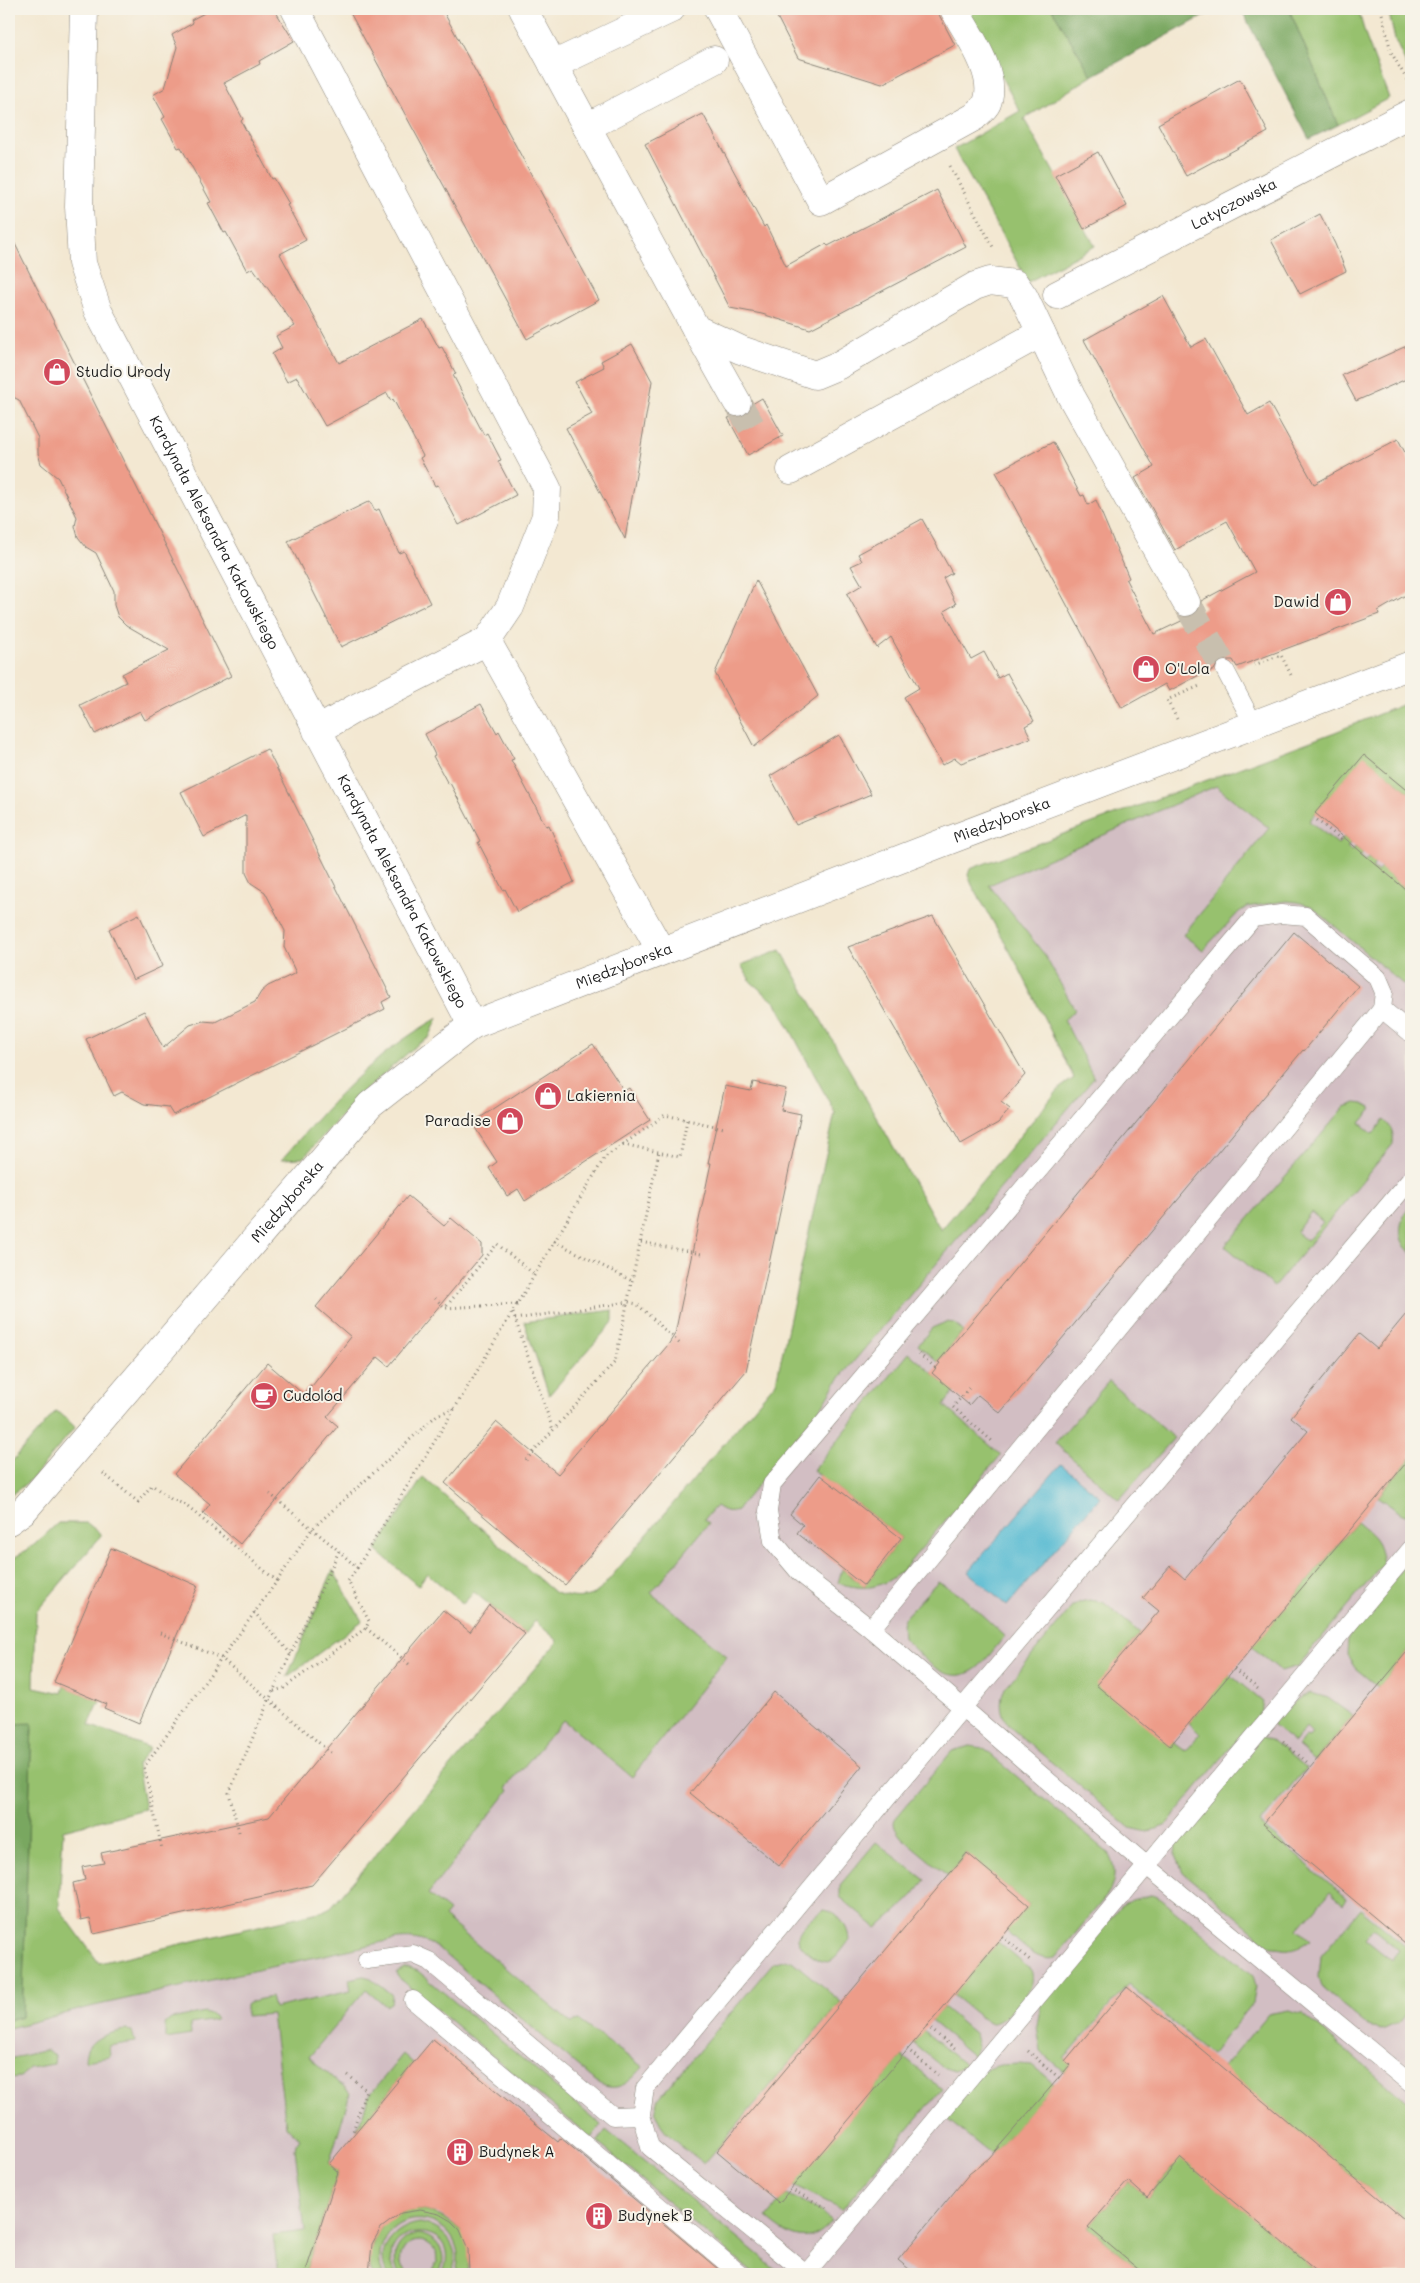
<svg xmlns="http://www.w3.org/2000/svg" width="1420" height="2283" font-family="Mali,sans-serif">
<rect width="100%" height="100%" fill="#f7f3e8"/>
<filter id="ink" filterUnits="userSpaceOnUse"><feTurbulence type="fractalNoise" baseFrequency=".02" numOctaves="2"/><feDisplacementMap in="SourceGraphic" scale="10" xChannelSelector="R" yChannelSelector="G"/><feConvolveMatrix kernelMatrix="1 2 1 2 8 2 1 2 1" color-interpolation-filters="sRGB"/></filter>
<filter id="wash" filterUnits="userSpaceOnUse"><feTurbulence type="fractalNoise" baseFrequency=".0096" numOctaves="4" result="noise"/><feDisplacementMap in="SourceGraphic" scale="20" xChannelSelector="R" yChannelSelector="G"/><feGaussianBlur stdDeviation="1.12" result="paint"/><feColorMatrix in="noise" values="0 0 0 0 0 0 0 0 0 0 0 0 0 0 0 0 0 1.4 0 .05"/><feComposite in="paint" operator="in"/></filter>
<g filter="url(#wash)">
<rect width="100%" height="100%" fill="#f3e8d2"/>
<path fill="#d2bec3" d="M1411 701V2274H9V2020L363 1940 438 1832 1060 1088 1074 1078 1017 964 972 885 968 875 970 869 1335 732Z"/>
<g fill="#97c16e" stroke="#5a6e45" fill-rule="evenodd">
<path d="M964 9H1052L1092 76 1024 119 1095 246 1028 282 954 149 1020 111Z"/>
<path d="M1289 9H1358L1366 37 1389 98 1338 125Z"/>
<path d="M1388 9H1411V75L1395 40Z"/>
<path d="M1411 701V794L1364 756 1309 821 1338 844 1344 837 1350 843 1347 847 1352 851 1355 847 1363 853 1360 857 1365 861 1368 858 1375 863 1372 868 1377 872 1381 868 1411 894V991L1311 906 1297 902 1286 901 1247 907 1239 912 1203 950 1183 935 1269 828 1216 786 989 885 1044 954 1075 1010 1064 1020 1094 1078 838 1380 823 1405 737 1510C727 1513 724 1511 716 1506L704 1519 709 1523 651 1593 727 1656 632 1777 563 1720 506 1788 509 1790 428 1894 449 1911 444 1917 571 2023 579 2021 643 2067C630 2082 618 2094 598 2083L438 1948C412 1933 397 1939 370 1945L94 2006 9 2028V2020L22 2017 32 1724H9V1561L34 1545 58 1523H87L102 1535 36 1612 34 1687 62 1693 64 1686 100 1701 89 1725 150 1748 137 1765 145 1809 63 1830 59 1908 99 1963 323 1911 331 1907 558 1641 535 1621 525 1634 474 1592 463 1604 427 1573 418 1586 376 1550 423 1477 555 1593C572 1598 585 1601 600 1590L776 1382 835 1113 776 1003 751 982 741 965 781 950 941 1230 1060 1088 1074 1078 1017 964 972 885 968 875 970 869 1335 732Z"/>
<path d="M438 1018 429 1038 417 1045 361 1094 303 1158 282 1159C332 1102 371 1055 438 1018Z"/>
<path d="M1356 1103 1363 1104 1372 1109 1360 1123 1373 1134 1384 1120C1392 1127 1394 1134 1393 1144L1274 1287 1225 1246 1345 1107ZM1311 1212 1323 1222 1307 1241 1296 1232Z"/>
<path d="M1411 1205V1253C1395 1239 1399 1220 1411 1205Z"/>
<path d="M613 1310V1322L549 1395 524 1322Z"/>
<path d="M946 1322 954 1323 963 1331 938 1362 918 1345 932 1328Z"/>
<path d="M909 1353 944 1383 962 1382 944 1405 1001 1455 903 1570C880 1589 866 1591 838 1583L842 1569 864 1586 901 1538 813 1470Z"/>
<path d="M1109 1381 1174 1438 1119 1500 1055 1443Z"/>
<path d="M55 1412 60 1413 75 1427 34 1477 9 1497V1465Z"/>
<path d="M1411 1457V1514H1402L1378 1497Z"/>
<path d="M1357 1522C1375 1537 1380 1540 1383 1564L1298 1666 1281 1671 1252 1647Z"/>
<path d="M1411 1557V1647L1378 1687 1355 1668 1347 1656 1348 1638Z"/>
<path d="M333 1570 362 1621 287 1677Z"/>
<path d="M938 1581 959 1594 1005 1636C996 1646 987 1660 977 1668 946 1690 924 1657 903 1638L902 1625 904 1618Z"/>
<path d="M1089 1600 1103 1602 1140 1633 1097 1685 1185 1751 1200 1734 1189 1723 1229 1674 1263 1702 1261 1711 1166 1825 1148 1832 1130 1828 1012 1729C1001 1717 998 1703 1005 1688L1072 1607 1080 1602Z"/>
<path d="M1311 1693 1328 1698 1353 1716 1315 1761 1298 1746 1306 1736 1309 1737 1312 1733 1306 1727 1294 1743 1272 1725C1284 1711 1293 1699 1311 1693Z"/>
<path d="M1262 1737 1271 1739 1306 1768 1259 1824 1347 1898 1343 1903 1330 1892 1298 1929 1310 1940C1295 1951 1282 1953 1266 1942L1183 1872 1175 1853 1178 1837Z"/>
<path d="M970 1746 983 1748 1108 1853C1116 1868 1116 1878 1109 1893L1055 1958C1036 1963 1020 1942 1006 1931L1029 1905 966 1853 948 1876 901 1837C897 1831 892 1826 895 1819L952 1751Z"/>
<path d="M876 1842 925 1880 907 1902 877 1928 840 1897V1885Z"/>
<path d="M1152 1895 1161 1899 1253 1975 1256 1986 1253 2003 1211 2055 1128 1984 1064 2059 1070 2065 1064 2072 1041 2052 1037 2026 1041 2002 1120 1907 1132 1900Z"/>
<path d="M1360 1909 1411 1951V2007L1398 2023 1382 2030 1369 2027 1323 1989 1319 1977 1321 1956ZM1373 1929 1399 1950 1391 1960 1365 1939Z"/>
<path d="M824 1910C838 1912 849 1927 849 1941 844 1947 837 1958 831 1961 821 1966 799 1948 798 1938 797 1929 816 1914 824 1910Z"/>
<path d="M998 1942 1031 1970C1033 1975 1033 1980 1031 1986 1027 1997 1004 2023 992 2023L980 2017 953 1995Z"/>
<path d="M783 1960 792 1961 841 2002 704 2164C688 2151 665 2137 657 2117 654 2111 657 2104 659 2098L773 1963Z"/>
<path d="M404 1968H410L418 1971 601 2125 591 2138 398 1977 396 1973Z"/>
<path d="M364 1976 371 1978 392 1995 391 2003 386 2006 366 1989 309 2057 350 2093 329 2164 338 2172 305 2274H278L273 2235 305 2231 295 2149 296 2144 300 2138 286 2127 272 2014 246 2016V2005L251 2001 271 1997 274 2008 351 1991 349 1979Z"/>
<path d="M943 2007 975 2034 978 2047 973 2056 931 2021Z"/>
<path d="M1288 2010 1303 2014 1411 2105V2225L1223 2068 1268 2014Z"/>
<path d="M205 2012 213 2015 216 2020 190 2024 191 2035 165 2039V2024L171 2019Z"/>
<path d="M125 2030 132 2031 135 2042 109 2046 110 2057 85 2061C85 2038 107 2034 125 2030Z"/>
<path d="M923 2030 966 2066 954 2071 942 2067 913 2043Z"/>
<path d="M47 2050 55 2056 54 2064 29 2068 21 2077 9 2078V2059Z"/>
<path d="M403 2054 413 2063 357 2130 369 2096Z"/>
<path d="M902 2056 942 2089 842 2209 793 2185Z"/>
<path d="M1018 2064 1032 2065 1054 2084 992 2155 944 2117 984 2070 1000 2065Z"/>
<path d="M606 2130 772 2266 781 2274H754L597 2142Z"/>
<path d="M1177 2154 1320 2274H1144L1088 2227 1128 2181 1147 2198 1173 2168Z"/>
<path d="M786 2194 822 2212 832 2221C810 2248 790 2238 767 2218Z"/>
<path d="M420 2210C453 2217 479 2237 466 2274H455C473 2227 408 2197 384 2241 379 2251 378 2263 383 2274H372C364 2251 378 2222 401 2213 407 2211 414 2211 420 2210Z"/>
<path d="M420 2223C444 2227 464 2249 451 2274H442C468 2217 369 2221 396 2274H387C374 2249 395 2226 420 2223Z"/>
<path d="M418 2234C439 2237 450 2256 438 2274H429L437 2263 436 2251C418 2225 385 2256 409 2274H399C390 2255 397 2238 418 2234Z"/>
</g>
<g fill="#79a761" stroke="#4a623e">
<path d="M1052 9H1217L1092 76Z"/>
<path d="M1241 9H1289L1338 125 1309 139Z"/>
<path d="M32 1723 22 2017 9 2020V1724Z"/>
</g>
<path fill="#54bad2" stroke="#386b77" d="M1061 1464 1100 1497 1007 1606 968 1572Z"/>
<g id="blocks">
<g fill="#ed9c89">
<path d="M212 9H274L294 41 259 61 260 64 224 83 243 119 241 121 272 179 274 178 289 204 287 205 306 240 280 254 339 363 423 319 439 348 442 347 456 374 453 375 484 435 487 433 501 460 498 461 516 495 459 525 438 485 435 486 420 458 423 456 393 399 391 401 387 393 325 426 297 377 287 382 272 354 282 348 276 336 295 326 253 268 247 271 226 232 224 233 208 203 211 202 181 147 178 148 162 119 165 117 153 95 165 88 177 47 172 35 193 23 191 20Z"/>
<path d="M348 9H442L599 300 527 339Z"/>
<path d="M773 9H936L955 45 882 84 798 58Z"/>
<path d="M1240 79 1268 132 1186 176 1158 124Z"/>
<path d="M703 114 764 227 766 225 786 266 826 244 828 246 937 190 966 247 810 329 762 314 730 308 645 144Z"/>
<path d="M1098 152 1127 206 1084 229 1055 175Z"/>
<path d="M1320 214 1335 244 1346 271 1300 294 1271 240Z"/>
<path d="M9 232 231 676 145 720 140 711 95 734 80 705 126 682 122 674 169 650 126 625 118 617 114 605V591L96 553 86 547 78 537 75 526 77 517 58 478 41 464 38 453V438L19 400 9 395Z"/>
<path d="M1163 296 1191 347 1206 339 1248 415 1269 403 1314 484 1398 439 1411 464V592L1378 611 1379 614 1237 667 1233 660H1220L1214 670 1208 673 1207 671 1169 691 1165 684 1122 708 996 472 1053 442 1081 496 1084 495 1088 505 1096 500 1129 578 1126 580 1154 634 1194 615 1205 608 1201 601 1255 572 1227 521 1175 550 1135 478 1154 467 1084 340Z"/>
<path d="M632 344 652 381 625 539 566 428 592 414 575 382 604 367 601 361Z"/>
<path d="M1411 344V377L1356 401 1342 375Z"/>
<path d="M762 398 783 436 748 455 728 418 745 415 750 410 752 404Z"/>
<path d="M370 501 375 511 379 509 399 553 404 551 430 603 341 647 288 541Z"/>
<path d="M922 519 952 573 943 578 956 604 944 611 971 659 984 652 998 678 1007 673 1034 721 1025 726 1031 738 961 763 955 758 942 765 904 697 919 688 891 637 877 648 847 594 862 585 851 566 862 561 858 554Z"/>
<path d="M756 580 818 696 754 747 715 673Z"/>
<path d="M481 704 497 733 499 731 514 759 511 760 546 826 549 825 574 882 517 912 505 889 503 890 478 842 480 841 450 783 448 784 433 756 435 755 425 734Z"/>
<path d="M839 735 871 794 796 825 770 776Z"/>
<path d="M267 749 391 997 382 1002 385 1009 173 1115 168 1107 144 1104 122 1092 114 1096 86 1039 144 1011 163 1048 190 1025 203 1021 215 1022 255 1002 261 992 268 986 296 973 284 947 285 931 265 892 251 883 246 873V815L204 837 181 792Z"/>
<path d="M1364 755 1411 794V894L1315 813Z"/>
<path d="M139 914 163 966 133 980 109 929Z"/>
<path d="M933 916 1025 1075 1001 1102 1010 1109 998 1123 961 1144 848 947Z"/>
<path d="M1294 932 1358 986 1304 1051 1303 1050 1000 1413 978 1395 969 1405 932 1373 940 1363 938 1362Z"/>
<path d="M593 1044 624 1091 629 1088 650 1120 525 1201 518 1189 507 1196 489 1168 497 1162 472 1123Z"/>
<path d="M753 1082 786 1089 781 1110 801 1114 746 1371 565 1585 445 1483 496 1422 558 1474 668 1345 675 1334 711 1163H708L725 1086 751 1091Z"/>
<path d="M408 1196 444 1226 451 1218 482 1244V1255L389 1366 378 1357 327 1417 338 1426 240 1544 203 1513 210 1504 174 1474 267 1363 303 1394 310 1385 312 1386 351 1337 316 1307Z"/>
<path d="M1411 1308V1457L1170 1746 1096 1685 1159 1611 1143 1598 1170 1566 1185 1579 1308 1431 1291 1417 1359 1334 1377 1349Z"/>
<path d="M820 1475 901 1538 864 1586 797 1533 803 1525 790 1514Z"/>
<path d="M111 1548 198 1586 139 1723 104 1708 106 1704 54 1682Z"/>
<path d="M489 1605 525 1634 312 1885 94 1934 90 1918 81 1920 73 1883 85 1880 82 1867 104 1863 101 1853 269 1817 443 1610 470 1632Z"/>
<path d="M1411 1647V1948L1263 1824Z"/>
<path d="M774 1692 862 1766 779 1866 690 1793Z"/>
<path d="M967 1853 1029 1905 779 2203 717 2151Z"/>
<path d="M1127 1987 1411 2225V2274H1320L1181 2158 1147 2198 1128 2181 1088 2227 1144 2274H915L898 2260 969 2174 989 2158 1070 2065 1065 2061Z"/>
<path d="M433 2039 558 2142 561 2138 724 2274H469L468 2249 460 2230 451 2221 439 2214 420 2210 401 2213 381 2228 372 2244 369 2274H305L338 2172 329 2164Z"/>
</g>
</g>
</g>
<g filter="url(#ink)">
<use href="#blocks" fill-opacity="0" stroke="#888277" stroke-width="1"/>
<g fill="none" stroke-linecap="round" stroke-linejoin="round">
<g stroke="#c8bfae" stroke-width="28" stroke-dasharray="28 14" stroke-linecap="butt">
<path d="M737 402 757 436"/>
<path d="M1186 602 1225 670"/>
</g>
<g stroke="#888277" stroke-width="19">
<g id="lane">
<path d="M1225 670 1254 725"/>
<path d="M1382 1009 1384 992 1378 978 1306 916 1281 914 1253 918 772 1484 768 1511 773 1541 800 1573 871 1629 1147 1866 1411 2084"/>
<path d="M871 1629 1382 1009 1411 1033"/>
<path d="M367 1960 413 1954 429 1961 613 2116 641 2115"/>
<path d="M413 2000 740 2274"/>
<path d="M806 2274 1411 1549"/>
<path d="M807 2274 650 2147 641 2115 645 2088 963 1707 1411 1179"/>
</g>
</g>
<g stroke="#888277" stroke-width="29">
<g id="street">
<path id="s1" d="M84 9 79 206 82 263 98 311 472 1025"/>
<path d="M295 9 547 488 546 516 510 607 487 641 354 709 317 731"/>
<path d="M523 9 696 329 741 350 815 375 839 365 975 286 990 281 1015 284 1024 297 1071 396 1186 602"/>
<path d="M718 9 821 201 974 117C978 113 985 108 987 103 998 74 967 33 954 9"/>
<path d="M553 65 671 9"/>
<path d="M587 127 714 60"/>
<path id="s2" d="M1057 295 1411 113"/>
<path d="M696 329 737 402"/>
<path d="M791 470 1041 333"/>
<path d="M487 641 661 951"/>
<path id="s3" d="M9 1521 24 1510 370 1105 472 1025 942 843 1411 665"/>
</g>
</g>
<g stroke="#888277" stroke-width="3" stroke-dasharray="1 4" stroke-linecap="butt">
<path d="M1381 9 1391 52 1407 80"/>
<path d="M950 166 994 249"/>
<path d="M1254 665 1281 655 1292 677"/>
<path d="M1177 719 1167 700 1202 685"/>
<path d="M1317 820 1342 840"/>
<path d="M623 1144 680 1157 687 1120"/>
<path d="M554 1241 632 1281"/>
<path d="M641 1242 701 1254"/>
<path d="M435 1298 445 1308"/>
<path d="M517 1304 445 1308 497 1244 535 1275"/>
<path d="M513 1313 553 1430"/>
<path d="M515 1319 628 1302 637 1304 680 1344"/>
<path d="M919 1354 936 1368"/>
<path d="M969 1388 953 1407 992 1441"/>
<path d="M526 1460 615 1362 659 1152"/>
<path d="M103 1473 138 1502 152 1485 171 1499 184 1504 277 1581 144 1767 162 1849"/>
<path d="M357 1568 455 1408"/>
<path d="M277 1581 312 1529 437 1415 455 1408 605 1157 665 1115 724 1128"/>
<path d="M254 1612 291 1654"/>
<path d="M366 1628 410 1665"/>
<path d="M160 1633 221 1658 333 1755"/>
<path d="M1234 1669 1258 1689"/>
<path d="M274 1691 284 1688 366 1628 369 1621 348 1581 357 1568 339 1551"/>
<path d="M1283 1742 1308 1763"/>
<path d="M239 1832 229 1793 269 1700 339 1551 270 1494"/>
<path d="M1002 1936 1031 1961"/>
<path d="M927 2026 956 2050"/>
<path d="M907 2049 938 2075"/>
<path d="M1028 2051 1059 2078"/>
<path d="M348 2075 366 2090 353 2131"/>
<path d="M790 2189 827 2208"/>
</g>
<use href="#lane" stroke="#fff" stroke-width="18"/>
<use href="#street" stroke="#fff" stroke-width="28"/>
</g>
</g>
<defs>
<g id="shop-disc" transform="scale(1.4375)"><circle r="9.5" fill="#d1495b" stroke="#f7f3e8"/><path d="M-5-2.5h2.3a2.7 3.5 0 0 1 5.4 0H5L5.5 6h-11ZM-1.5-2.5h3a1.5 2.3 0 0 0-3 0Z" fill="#fff"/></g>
<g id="cafe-disc" transform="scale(1.4375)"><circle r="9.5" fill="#d1495b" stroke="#f7f3e8"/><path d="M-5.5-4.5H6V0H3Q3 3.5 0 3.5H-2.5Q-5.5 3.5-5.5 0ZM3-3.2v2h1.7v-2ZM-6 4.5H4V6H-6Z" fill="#fff"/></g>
<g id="building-disc" transform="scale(1.4375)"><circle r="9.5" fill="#d1495b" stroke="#f7f3e8"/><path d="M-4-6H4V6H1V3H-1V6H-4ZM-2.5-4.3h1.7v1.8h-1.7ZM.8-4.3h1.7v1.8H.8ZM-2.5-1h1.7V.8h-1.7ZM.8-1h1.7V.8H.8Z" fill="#fff"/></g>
</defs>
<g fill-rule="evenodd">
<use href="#shop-disc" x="57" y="372"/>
<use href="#shop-disc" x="1338" y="602"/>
<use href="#shop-disc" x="1146" y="669"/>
<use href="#shop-disc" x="548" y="1096"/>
<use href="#shop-disc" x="510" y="1121"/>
<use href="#cafe-disc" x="264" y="1396"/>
<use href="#building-disc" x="460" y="2152"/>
<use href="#building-disc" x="599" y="2216"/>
</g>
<g text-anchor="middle" stroke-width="4" stroke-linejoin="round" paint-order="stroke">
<g font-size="15" fill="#1c1c1c" stroke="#f7f3e8">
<text dy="5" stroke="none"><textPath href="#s2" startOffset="199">Latyczowska</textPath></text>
<text dy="5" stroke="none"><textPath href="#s1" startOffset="555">Kardynała Aleksandra Kakowskiego</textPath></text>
<text dy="5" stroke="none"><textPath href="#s3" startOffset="1249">Międzyborska</textPath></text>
<text dy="5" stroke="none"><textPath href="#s1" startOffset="960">Kardynała Aleksandra Kakowskiego</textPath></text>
<text dy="5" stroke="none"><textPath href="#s3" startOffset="844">Międzyborska</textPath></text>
<text dy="5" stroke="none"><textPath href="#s3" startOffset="424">Międzyborska</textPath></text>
</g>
<g font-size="15" fill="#1c1c1c" stroke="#f7f3e8" text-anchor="start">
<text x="76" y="377">Studio Urody</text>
<text x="1319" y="607" text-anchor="end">Dawid</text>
<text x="1165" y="674">O'Lola</text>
<text x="567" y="1101">Lakiernia</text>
<text x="491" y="1126" text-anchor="end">Paradise</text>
<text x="283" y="1401">Cudolód</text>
<text x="479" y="2157">Budynek A</text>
<text x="618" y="2221">Budynek B</text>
</g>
</g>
<rect width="1420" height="2283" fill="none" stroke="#f7f3e8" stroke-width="30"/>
</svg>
